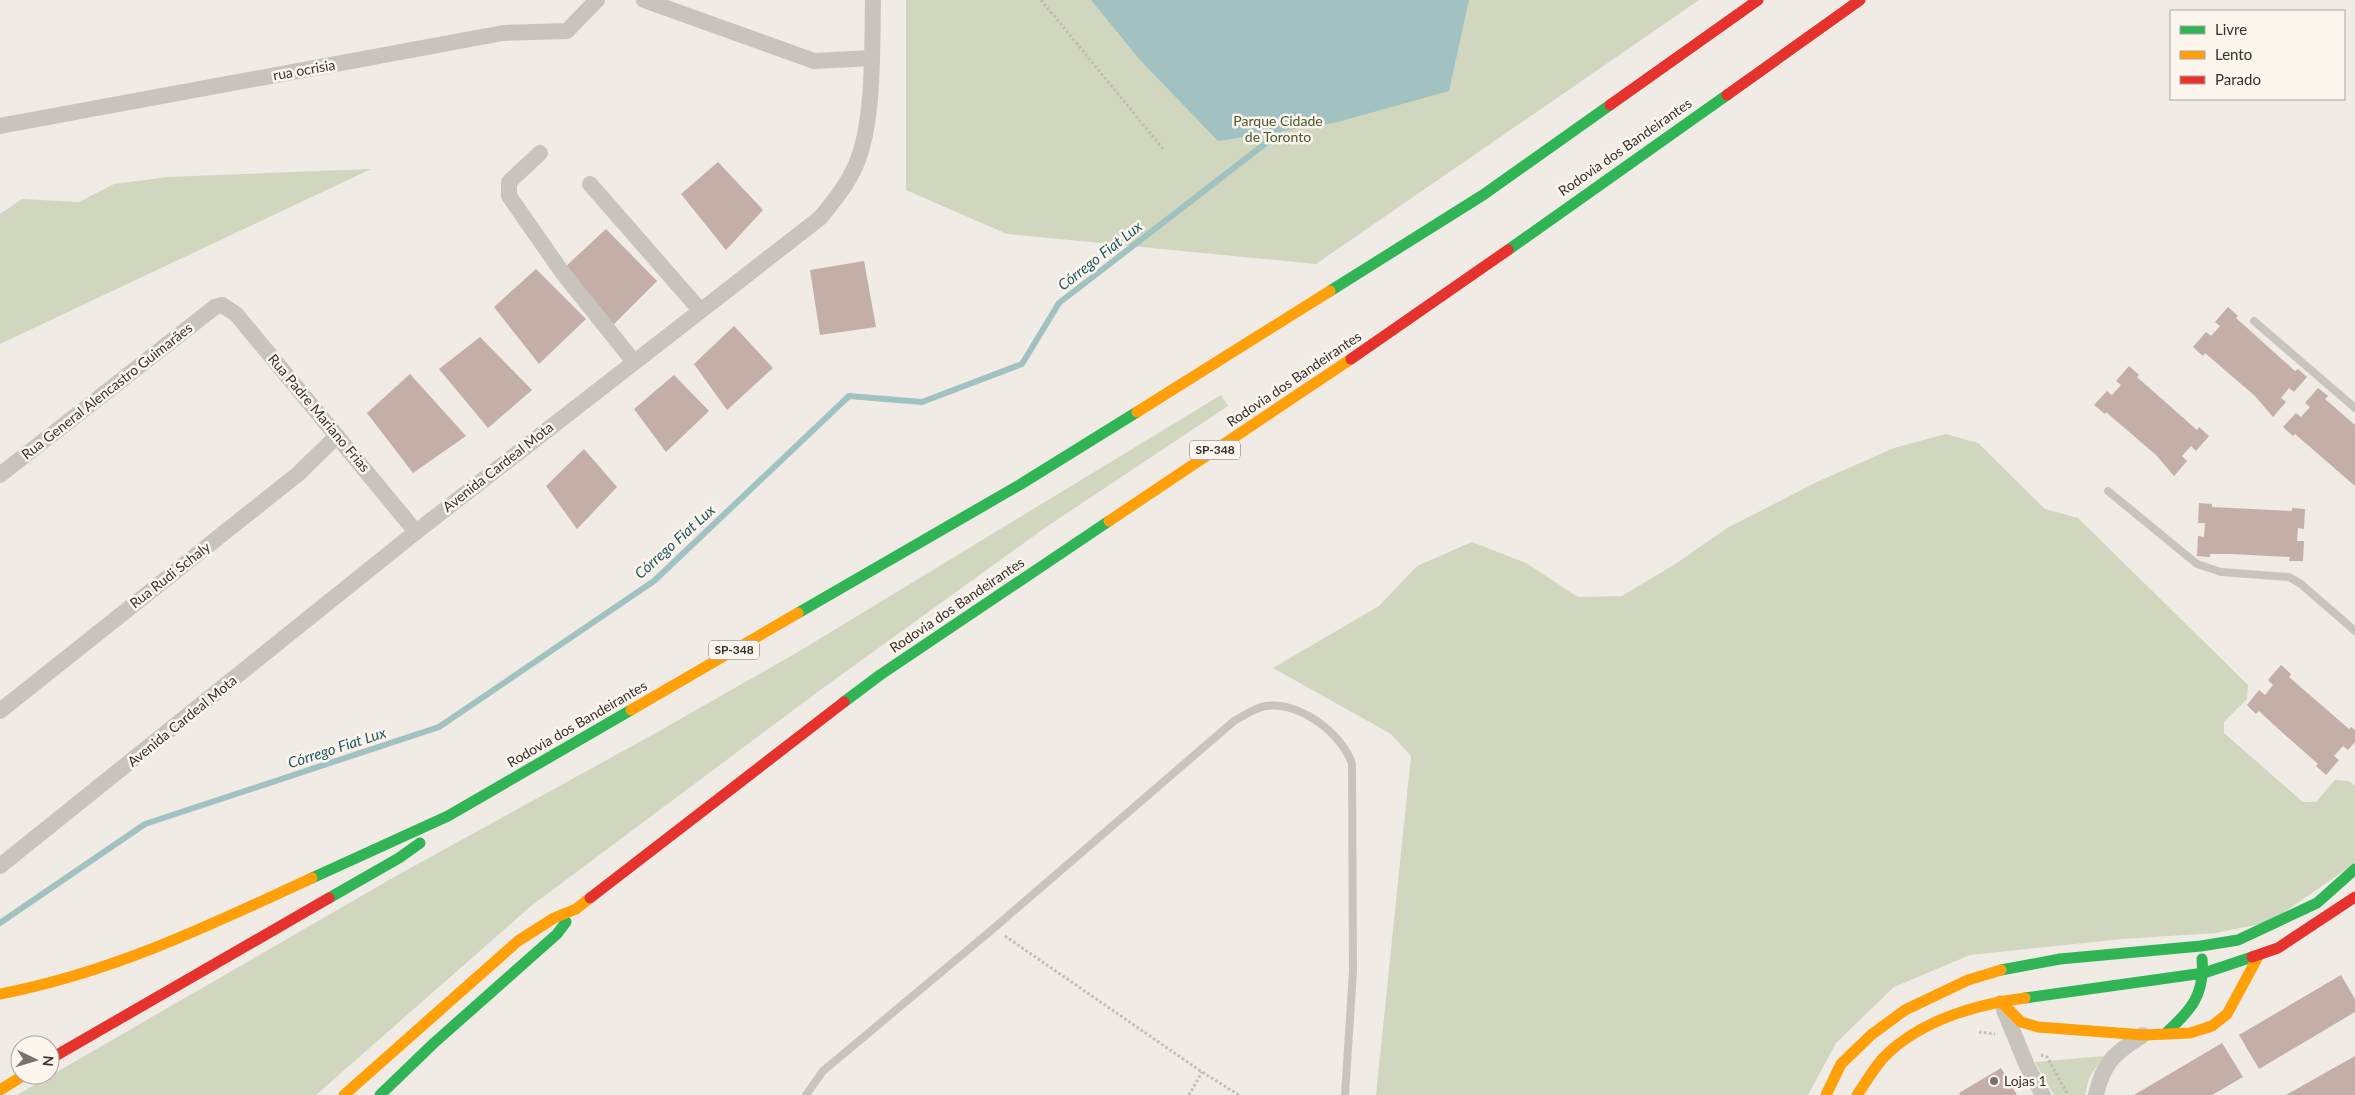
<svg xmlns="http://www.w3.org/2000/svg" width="2355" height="1095" font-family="Lato,sans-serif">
<rect width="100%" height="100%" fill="#f0ebe5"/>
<g fill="#d1d6bf">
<path d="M906 0H1699L1316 264 1007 234 906 190Z"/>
<path d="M371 169 0 344V214L22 199 79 202 114 184 168 177Z"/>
<path d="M1221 395 1228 406 1049 525 823 688 531 906 316 1095H17L396 876 654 734 798 652Z"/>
<path d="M1946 434 1978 443 2045 509 2078 518 2248 685 2247 699 2224 722V733L2303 802H2316L2335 780 2349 781 2355 786V863L2270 922 2216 933 2122 939 1970 955 1894 987 1836 1043 1808 1095H1376L1411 756 1391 734 1273 668 1379 606 1417 566 1472 542 1526 563 1578 597 1622 596 1677 563 1727 528 1817 482 1894 448Z"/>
<path d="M2104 1056 2089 1078 2085 1095H2054L2035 1062Z"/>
</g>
<path fill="#a1c2c1" d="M1091 0H1469L1449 91 1334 123 1218 141 1140 60Z"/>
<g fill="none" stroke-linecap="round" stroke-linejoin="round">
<path stroke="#a1c2c1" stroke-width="6" d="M0 923 145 824 439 727 654 581 849 396 922 402 1022 364 1059 303 1279 133"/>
</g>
<g fill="#c3afa7">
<path d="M718 162 763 210 726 250 681 194Z"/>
<path d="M606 229 657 281 612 326 564 268Z"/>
<path d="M864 261 876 327 820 335 810 270Z"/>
<path d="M536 269 586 319 539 364 494 307Z"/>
<path d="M2228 307 2238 316 2236 318 2295 371 2298 369 2307 377 2294 392 2289 388 2281 398 2286 402 2273 417 2255 396 2205 353 2203 356 2193 347 2206 332 2211 336 2220 326 2215 322Z"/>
<path d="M734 326 773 368 727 410 694 364Z"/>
<path d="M480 337 532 390 488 428 439 369Z"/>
<path d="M2129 366 2139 375 2137 377 2197 430 2199 427 2209 436 2196 451 2191 446 2182 456 2187 461 2174 476 2156 455 2106 412 2105 414 2094 405 2107 391 2112 395 2121 385 2116 381Z"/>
<path d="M410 374 466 436 413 473 367 413Z"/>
<path d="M674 375 709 411 666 452 634 409Z"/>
<path d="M2318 388 2328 396 2325 399 2355 425V486L2295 434 2293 436 2283 427 2296 413 2301 417 2310 407 2305 403Z"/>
<path d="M584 449 617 487 577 529 546 486Z"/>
<path d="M2199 503 2212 504V507L2292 511V508L2305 509 2304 529 2298 528 2297 541H2304L2303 561H2289L2290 557 2231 554H2210V557L2197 556 2198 536 2204 537 2205 523H2198Z"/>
<path d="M2281 665 2291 674 2289 677 2349 729 2351 727 2355 730V742L2348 750 2343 746 2334 756 2339 760 2326 775 2316 766 2318 764 2274 725 2259 711 2256 714 2247 705 2259 690 2265 695 2273 685 2268 680Z"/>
<path d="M2341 975 2355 999V1012L2259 1069 2239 1035Z"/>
<path d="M2222 1043 2243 1077 2212 1095H2134Z"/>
<path d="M2355 1056V1095H2286Z"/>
<path d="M2001 1068 2017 1095H1960L1959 1093Z"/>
</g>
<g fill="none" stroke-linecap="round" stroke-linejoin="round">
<g stroke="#c2bbb6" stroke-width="3" stroke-dasharray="2.5 2.5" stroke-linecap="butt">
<path d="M1041 0 1164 150"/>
<path d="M1005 936 1202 1072 1239 1095"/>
<path d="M1979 1032 1995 1034"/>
<path d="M2041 1055 2047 1057 2068 1095"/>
<path d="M1189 1095 1202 1072"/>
</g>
<g stroke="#c9c3be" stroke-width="8">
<path d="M2254 321 2355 408"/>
<path d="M2108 491 2197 564 2221 572 2289 577 2301 584 2355 631"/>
<path d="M806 1095 823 1071 994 928 1234 721C1243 716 1255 708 1265 706 1299 701 1342 733 1352 764L1353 971 1345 1095"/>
</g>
<g stroke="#c9c3be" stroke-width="16">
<path d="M644 0 814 61 872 58"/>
<path d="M0 126 503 33 567 31 597 0"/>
<path d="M540 153 509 182V196L562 272 634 362"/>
<path d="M590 184 700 310"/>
<path d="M0 475 215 307 222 305 236 314 416 532"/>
<path d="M0 711 298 474 337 436"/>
<path d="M0 866 416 532 820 218C835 200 851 180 859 157 874 114 872 46 873 0"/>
<path d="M2004 1010 2027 1066 2043 1095"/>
<path d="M2096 1095C2103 1062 2116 1052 2143 1035"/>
</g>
<g stroke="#30b455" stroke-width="11">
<path d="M1508 250 1727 95"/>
<path d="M1330 291 1483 195 1610 105"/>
<path d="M798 613 1021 484 1137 412"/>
<path d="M844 702 880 675 1109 521"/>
<path d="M312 878 448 816 631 710"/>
<path d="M329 898 399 858 420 843"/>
<path d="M2001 970 2060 959 2201 946 2238 940 2317 903 2355 869"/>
<path d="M2025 998 2204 973 2252 957"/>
<path d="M2166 1033C2191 1010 2205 995 2202 959"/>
<path d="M380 1095 434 1043 557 934 566 922"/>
</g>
<g stroke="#ff9f0a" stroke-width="11">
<path d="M1137 412 1330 291"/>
<path d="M1109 521 1351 359"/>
<path d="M631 710 798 613"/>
<path d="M0 994C114 972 208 926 312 878"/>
<path d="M2000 1001 2021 1022 2038 1027 2144 1035 2190 1033 2212 1026 2227 1014 2259 955"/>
<path d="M0 1090 24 1075"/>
<path d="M344 1095 518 941 554 918 576 909 590 898"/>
<path d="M1826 1095 1841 1064 1871 1035 1905 1010 1968 980 2001 970"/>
<path d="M1857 1095C1866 1082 1875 1066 1886 1055 1922 1020 1977 1004 2025 998"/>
</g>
<g stroke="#e5322d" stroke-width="11">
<path d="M1727 95 1860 0"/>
<path d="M1610 105 1758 0"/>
<path d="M1351 359 1508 250"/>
<path d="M590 898 844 702"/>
<path d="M2252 957 2278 948 2355 897"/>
<path d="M50 1059 329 898"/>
</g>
</g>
<circle fill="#7a716c" stroke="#fbf5ee" stroke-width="2" cx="1994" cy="1081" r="5"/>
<g text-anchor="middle" stroke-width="5" stroke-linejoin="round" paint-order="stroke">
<g fill="#fbf5ee" stroke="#756b66" stroke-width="1">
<rect x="1190" y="440.5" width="50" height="19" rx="4"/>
<rect x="709" y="640.5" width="50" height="19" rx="4"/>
</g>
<g font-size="12" font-weight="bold" fill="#3b302b">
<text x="1215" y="454">SP-348</text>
<text x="734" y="654">SP-348</text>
</g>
<g font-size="14" fill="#3b302b" stroke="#fbf5ee">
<text transform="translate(304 70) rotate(-10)" y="5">rua ocrisia</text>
<text transform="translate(1625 147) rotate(-35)" y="5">Rodovia dos Bandeirantes</text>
<text transform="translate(1294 379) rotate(-34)" y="5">Rodovia dos Bandeirantes</text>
<text transform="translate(107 391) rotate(-38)" y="5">Rua General Alencastro Guimarães</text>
<text transform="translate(319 413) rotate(50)" y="5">Rua Padre Mariano Frias</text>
<text transform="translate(498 467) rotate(-38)" y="5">Avenida Cardeal Mota</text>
<text transform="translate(170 575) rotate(-38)" y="5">Rua Rudi Schaly</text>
<text transform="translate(957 605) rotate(-34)" y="5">Rodovia dos Bandeirantes</text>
<text transform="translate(182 721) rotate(-39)" y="5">Avenida Cardeal Mota</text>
<text transform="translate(577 724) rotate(-30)" y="5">Rodovia dos Bandeirantes</text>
</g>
<g font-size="14" fill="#4a5a2e" stroke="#fbf5ee">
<text x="1278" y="126">Parque Cidade<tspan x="1278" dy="16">de Toronto</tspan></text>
</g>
<g font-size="14" fill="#3b302b" stroke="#fbf5ee" text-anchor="start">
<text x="2004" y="1086">Lojas 1</text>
</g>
<g font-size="15" font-style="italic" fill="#1f5a5e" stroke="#fbf5ee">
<text transform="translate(1100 256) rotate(-38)" y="5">Córrego Fiat Lux</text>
<text transform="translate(675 542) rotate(-42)" y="5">Córrego Fiat Lux</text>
<text transform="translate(337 748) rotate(-18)" y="5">Córrego Fiat Lux</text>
</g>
</g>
<rect x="2170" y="10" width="175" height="90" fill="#fbf5ee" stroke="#aea6a0"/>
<rect x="2180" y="26" width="25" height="8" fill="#30b455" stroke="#aea6a0"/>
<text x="2215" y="35" font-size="15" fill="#3b302b">Livre</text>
<rect x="2180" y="51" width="25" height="8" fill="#ff9f0a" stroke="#aea6a0"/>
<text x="2215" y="60" font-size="15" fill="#3b302b">Lento</text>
<rect x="2180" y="76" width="25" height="8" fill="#e5322d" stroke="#aea6a0"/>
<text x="2215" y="85" font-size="15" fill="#3b302b">Parado</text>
<g transform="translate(35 1060) rotate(95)"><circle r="24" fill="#fbf5ee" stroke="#aea6a0"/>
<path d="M0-4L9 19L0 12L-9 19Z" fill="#7a716c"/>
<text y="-8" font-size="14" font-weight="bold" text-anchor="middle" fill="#3b302b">N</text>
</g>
</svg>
